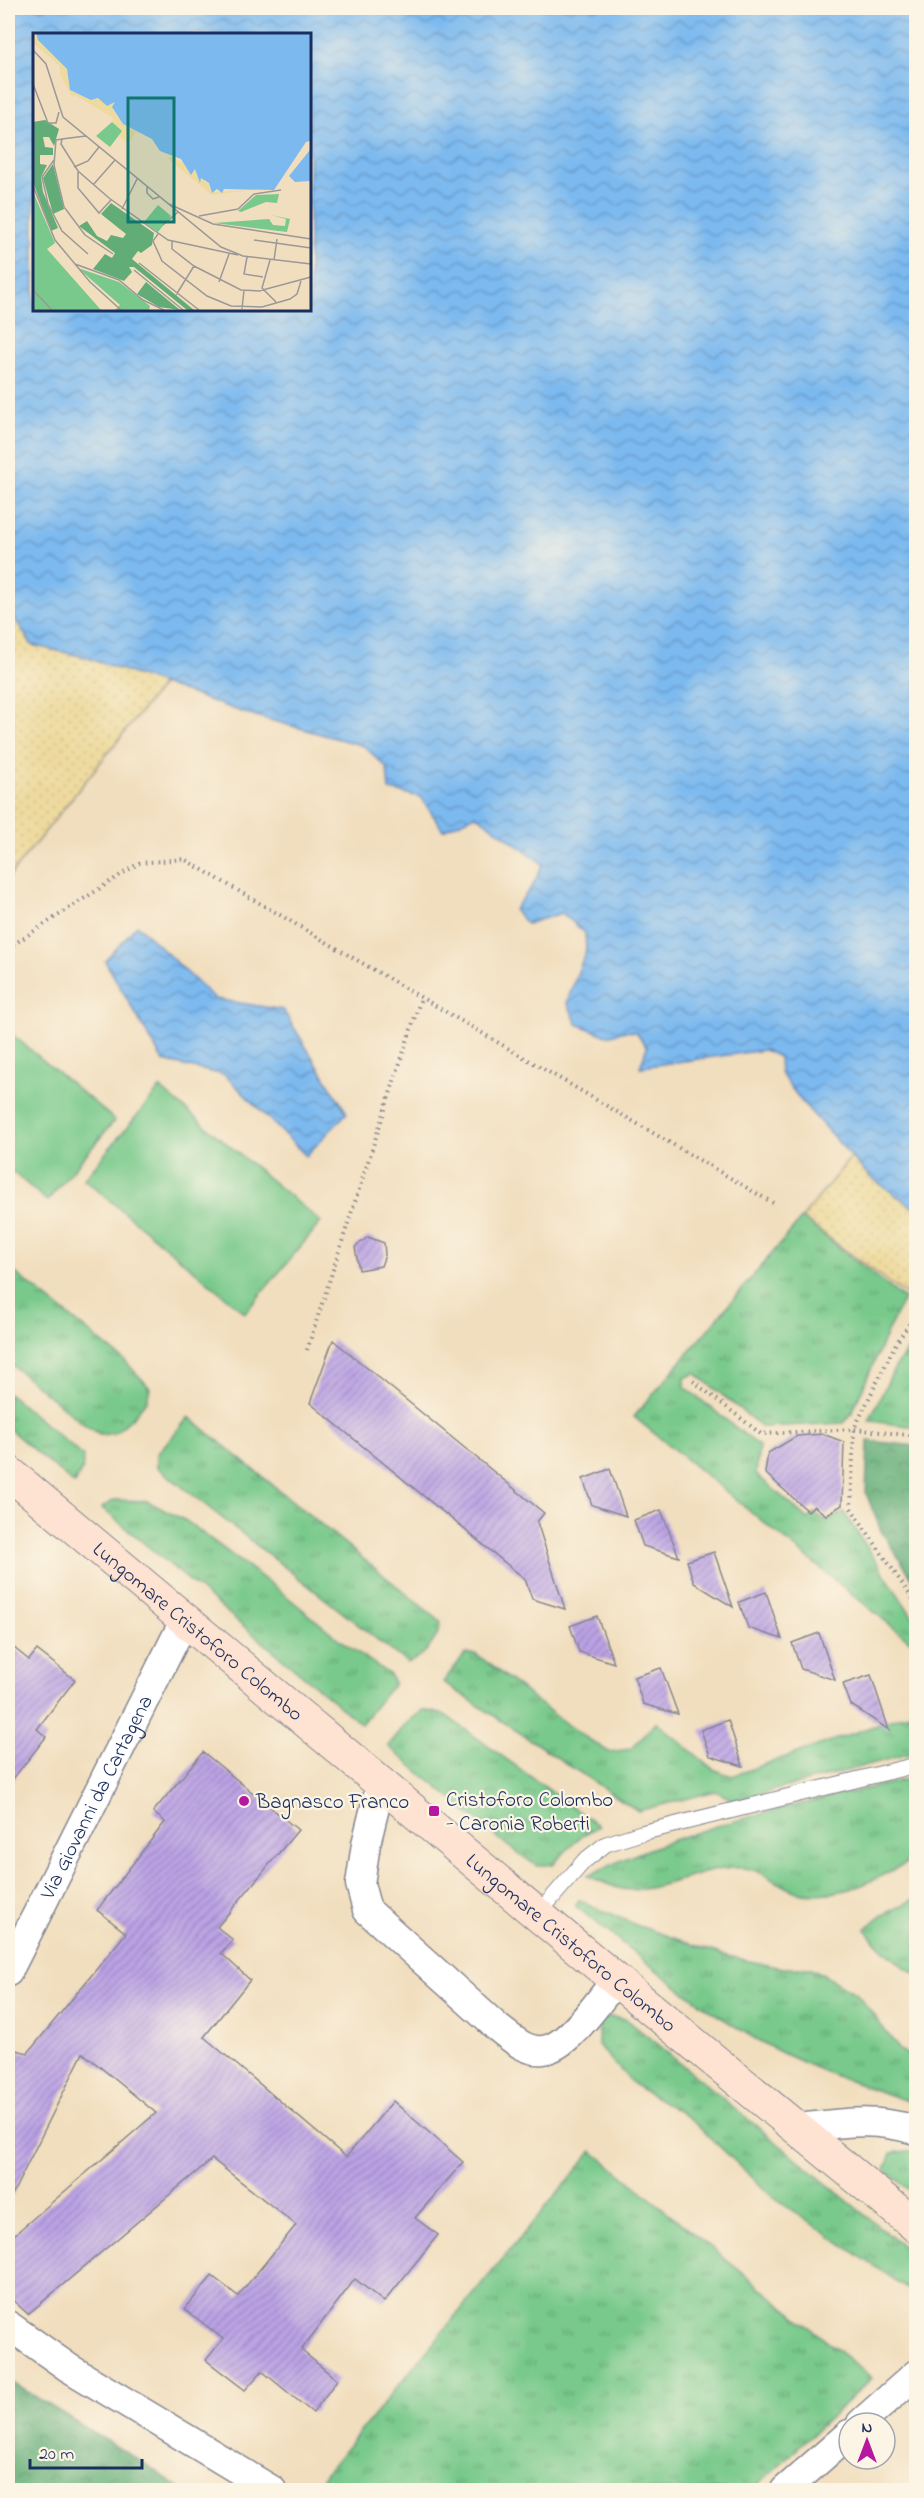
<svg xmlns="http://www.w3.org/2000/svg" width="924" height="2498" font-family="'Indie Flower',sans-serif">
<defs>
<pattern id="grass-tufts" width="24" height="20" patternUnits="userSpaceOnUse" patternTransform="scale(1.5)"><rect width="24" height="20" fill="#78c98b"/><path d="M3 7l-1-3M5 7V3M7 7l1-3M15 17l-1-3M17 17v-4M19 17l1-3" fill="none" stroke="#62a475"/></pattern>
<pattern id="forest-crowns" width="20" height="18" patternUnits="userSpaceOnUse" patternTransform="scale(1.5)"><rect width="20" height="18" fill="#62ad77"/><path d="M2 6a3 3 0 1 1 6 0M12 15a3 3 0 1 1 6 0" fill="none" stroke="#508d65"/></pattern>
<pattern id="sand-dots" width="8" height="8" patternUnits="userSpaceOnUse" patternTransform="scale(1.5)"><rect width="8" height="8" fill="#eeda9e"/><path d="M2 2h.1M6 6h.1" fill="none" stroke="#ccbb8a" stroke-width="1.8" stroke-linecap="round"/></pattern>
<pattern id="water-waves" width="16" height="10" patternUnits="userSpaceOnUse" patternTransform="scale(1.5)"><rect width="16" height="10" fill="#7cb9ef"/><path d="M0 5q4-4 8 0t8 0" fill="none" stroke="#6597c5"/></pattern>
<pattern id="building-hatch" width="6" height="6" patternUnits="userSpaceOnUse" patternTransform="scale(1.5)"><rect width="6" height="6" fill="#bca3e5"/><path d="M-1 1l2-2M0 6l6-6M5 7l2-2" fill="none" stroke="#9885bd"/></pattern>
</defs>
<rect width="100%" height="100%" fill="#fcf5e5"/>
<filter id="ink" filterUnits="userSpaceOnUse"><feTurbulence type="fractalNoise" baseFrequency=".0167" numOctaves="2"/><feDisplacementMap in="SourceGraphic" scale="12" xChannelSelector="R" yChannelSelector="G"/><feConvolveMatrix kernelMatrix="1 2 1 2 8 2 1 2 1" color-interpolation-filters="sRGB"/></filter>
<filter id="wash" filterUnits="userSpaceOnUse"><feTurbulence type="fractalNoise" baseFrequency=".008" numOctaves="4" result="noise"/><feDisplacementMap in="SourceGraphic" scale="24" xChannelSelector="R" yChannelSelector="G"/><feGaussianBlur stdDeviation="1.35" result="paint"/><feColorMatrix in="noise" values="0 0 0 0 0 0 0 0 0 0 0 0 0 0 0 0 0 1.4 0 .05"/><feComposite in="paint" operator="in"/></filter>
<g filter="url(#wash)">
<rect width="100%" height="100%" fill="#f1debe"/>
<g fill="url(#grass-tufts)" stroke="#4a7c74" stroke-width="1.5">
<path d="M802 1218 904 1299 889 1328 852 1413 844 1423 762 1427 695 1373 685 1378V1387L759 1446 756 1474 808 1519 814 1513 827 1521 844 1512 916 1622V1646L634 1417Z"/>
<path d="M8 1267 125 1361 150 1388 147 1400 134 1416 115 1433 101 1435 82 1423 8 1362Z"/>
<path d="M916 1338V1427L869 1421 894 1369Z"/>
<path d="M8 1393 83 1456V1468L74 1484 8 1428Z"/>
<path d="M189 1417 441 1622C439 1638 424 1658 407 1663L157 1467V1454Z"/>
<path d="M114 1500 147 1501 186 1521 279 1590 340 1640 390 1675 394 1683 361 1724 102 1508Z"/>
<path d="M465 1654H476L574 1730 609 1752 631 1749 656 1722 713 1769 732 1776 916 1711V1752L734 1801 716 1791 638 1811 443 1682Z"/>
<path d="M423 1710 445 1715 599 1826 581 1836 553 1864 537 1866 508 1846 388 1746 407 1723Z"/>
<path d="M916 1777V1859C892 1868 871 1885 845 1890 830 1894 804 1896 790 1889 774 1882 763 1871 745 1868 708 1864 656 1895 623 1889 611 1887 599 1880 588 1876 690 1824 806 1804 916 1777Z"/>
<path d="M916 1898V1974C895 1962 879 1949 865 1929L877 1918Z"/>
<path d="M579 1900 636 1925 723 1955 781 1968H811L857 1994 900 2050 916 2060V2104C862 2085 806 2068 756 2039 691 2002 634 1951 575 1906Z"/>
<path d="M610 2017 626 2019 916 2257V2283L911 2291 774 2198 687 2116 633 2084 598 2045 599 2019Z"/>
<path d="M916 2150V2195L885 2170 891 2153Z"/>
<path d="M592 2151 872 2378 752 2490H312Z"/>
</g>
<g fill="url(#forest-crowns)" stroke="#3e6e6a" stroke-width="1.5">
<path d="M868 1441 916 1446V1584L881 1531 866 1493Z"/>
<path d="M8 2380 148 2466 182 2490H8Z"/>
</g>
<g fill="url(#sand-dots)" stroke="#84847e" stroke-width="1.5">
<path d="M8 608 32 645 85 657 163 684 8 878Z"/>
<path d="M851 1157 870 1177 916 1209V1294H905L802 1218Z"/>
</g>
<g fill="#78c98b" stroke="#4a7c74" stroke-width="1.5">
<path d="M8 1031 115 1120 47 1201 8 1168Z"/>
<path d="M160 1088 321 1222 245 1313 84 1179Z"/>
</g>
<g fill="url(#water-waves)" stroke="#4c74a6" stroke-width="1.5" fill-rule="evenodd">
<path d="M8 8H916V1209L870 1177 802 1102 780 1073 779 1057 764 1050 640 1067 647 1047 636 1032 625 1031 607 1036 577 1024 567 1002 586 950 585 933 562 913 527 924 514 910 533 885 543 864 476 815 443 830 421 797 389 790 387 768 364 746 245 713 85 657 32 645 8 608ZM34 34H309V309H34Z"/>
<path d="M137 925 215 999 283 1010 347 1113 306 1156 225 1075 163 1061 105 961Z"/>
</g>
<g id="blocks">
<g fill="url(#building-hatch)">
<path d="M368 1237 384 1243 385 1255 381 1266 359 1270 355 1247Z"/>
<path d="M333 1340 544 1513 537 1522 565 1609 532 1599 525 1579 310 1403Z"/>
<path d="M823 1434 844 1442 842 1505 826 1515 814 1506 808 1511 765 1473 768 1453 797 1436Z"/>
<path d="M610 1469 626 1516 592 1505 583 1479Z"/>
<path d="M661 1510 679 1557 643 1546 634 1520Z"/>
<path d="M714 1552 733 1607 694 1583 687 1561Z"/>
<path d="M766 1592 782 1639 748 1628 739 1602Z"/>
<path d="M597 1616 614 1663 579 1652 570 1626Z"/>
<path d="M819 1633 835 1680 801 1669 792 1643Z"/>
<path d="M8 1643 29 1660 37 1650 75 1680 37 1729 46 1737 8 1785Z"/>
<path d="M661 1668 678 1714 643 1704 634 1677Z"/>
<path d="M871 1675 889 1730 851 1705 843 1684Z"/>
<path d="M728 1720 743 1766 710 1756 701 1730Z"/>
<path d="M203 1752 298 1830 217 1927 233 1940 221 1953 250 1980 204 2037 346 2157 393 2101 463 2162 415 2218 438 2235 384 2302 355 2279 301 2350 337 2380 313 2413 262 2371 245 2390 206 2360 223 2339 185 2309 212 2276 238 2296 296 2225 212 2159 28 2314 8 2296V2240L156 2113 83 2053 8 2203V2048L28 2053 126 1933 97 1910 165 1822 153 1812Z"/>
</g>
</g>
</g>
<g filter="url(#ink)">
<use href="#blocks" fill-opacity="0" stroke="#86868e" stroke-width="1.5"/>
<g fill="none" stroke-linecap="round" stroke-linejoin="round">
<g stroke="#86868e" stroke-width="17">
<path id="service" d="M538 1914 584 1861 606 1844 641 1833 916 1765"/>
</g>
<g stroke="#86868e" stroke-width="31">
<g id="minor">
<path d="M381 1783 366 1844 360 1884 367 1910 498 2028C511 2038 526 2052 543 2050 568 2048 600 1999 616 1980"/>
<path id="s1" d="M8 1972 185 1619"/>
<path d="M797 2128C843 2123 871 2117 916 2130"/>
<path d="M8 2325 69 2368 272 2490"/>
<path d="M861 2423 916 2374"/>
<path d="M785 2490 849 2434"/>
</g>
</g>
<g stroke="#86868e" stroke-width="35">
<g id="secondary">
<path id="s2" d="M8 1472 616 1980 916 2226"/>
</g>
</g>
<g stroke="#86868e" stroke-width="4" stroke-dasharray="1.5 4.5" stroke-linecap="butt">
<path d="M8 948 139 863 184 859 773 1203"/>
<path d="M916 1314 895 1345 854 1429 851 1508 916 1604"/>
<path d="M307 1350 421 998"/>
<path d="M693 1381 761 1434 854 1429 916 1436"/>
</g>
<use href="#service" stroke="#fff" stroke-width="15"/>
<use href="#minor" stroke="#fff" stroke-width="28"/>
<use href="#secondary" stroke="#fee3d2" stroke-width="33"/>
</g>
</g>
<g fill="#b5179e" stroke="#fcf5e5" stroke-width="2">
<circle cx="244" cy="1801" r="6"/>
<rect x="428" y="1805" width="12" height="12" rx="3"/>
</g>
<g text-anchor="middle" stroke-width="4.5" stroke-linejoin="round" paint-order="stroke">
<g font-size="21" fill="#1b2f5e" stroke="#fcf5e5">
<text dy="7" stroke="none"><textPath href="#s2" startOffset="248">Lungomare Cristoforo Colombo</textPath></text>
<text dy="7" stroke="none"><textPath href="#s1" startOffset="196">Via Giovanni da Cartagena</textPath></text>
<text dy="7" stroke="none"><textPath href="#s2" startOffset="734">Lungomare Cristoforo Colombo</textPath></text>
</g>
<g font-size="21" fill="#1b2f5e" stroke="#fcf5e5" text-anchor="start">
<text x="446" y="1806">Cristoforo Colombo<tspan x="446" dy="24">- Caronia Roberti</tspan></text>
<text x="256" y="1808">Bagnasco Franco</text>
</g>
</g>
<g transform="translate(33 33)">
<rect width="278" height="278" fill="#f1debe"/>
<path d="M246 161 244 170 233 169 208 179 205 178 223 162ZM125 172 138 183 125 199 111 189ZM238 182 257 186 254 199 181 190 236 186 240 192 252 193 253 186Z" fill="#78c98b"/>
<path d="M12 87 26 96 21 113 16 104H10L12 114 20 115V122H7V131L14 132 8 144 10 159 25 195 18 198 0 149V89ZM20 131 31 176 20 181 10 145ZM78 170 121 200 119 212 108 220 105 218 99 226 161 277H154L101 234H96L99 239 91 248 60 236 72 221 79 225 82 220 46 193 54 188 64 203 74 208 78 202 90 205 93 201 68 181ZM113 249 147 277 126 274 104 261Z" fill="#62ad77"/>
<path d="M0 0 34 36 37 57 58 67 65 65 82 69 80 77 91 92 103 99 95 110 86 103 89 98 79 89 80 85 42 62 39 64 27 42V33L0 10ZM137 123 162 136 166 148 167 144 174 150V146L178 159 220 157 179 162 135 126Z" fill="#eeda9e"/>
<path d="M79 89 89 98 77 114 63 103ZM0 159 22 210 14 216 68 277H0ZM45 235 86 249 117 273 116 277H82L87 272Z" fill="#78c98b"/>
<path d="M3 0H277V108L273 109 241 157 191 156 189 160 184 156 179 160 176 150 168 145 167 150 162 136 158 142 148 126 127 118 119 106 90 91 79 74 82 69 74 73 65 65 58 67 37 57 34 36 5 7ZM277 117V148L262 149 256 143Z" fill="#7cb9ef"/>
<path fill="none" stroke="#9b9898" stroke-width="1.5" d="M0 17 13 31 30 84 188 214 210 223 278 231M0 51 15 90H23L26 79M53 103 29 106 28 111 45 138 76 165 135 207 205 222M30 106 23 107 21 132 31 174 52 202 80 221M21 127 9 144 15 171 29 198 55 221M41 134 55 128 66 114M45 139V155L66 180 78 167M60 152 82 127M0 153 22 207 57 249 88 277M114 154V160L120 166 126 164M136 171 180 191 278 206M89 176 104 146M166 183 205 176 221 161 248 157M130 192 145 179M125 201 120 208 129 228 174 263 198 273 229 274 257 266 264 261 268 248M221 207 278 215M139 208V216L161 233 208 257 226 258 278 244M214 224 211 241 230 244M237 227 229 255 243 269M241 227 244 206M106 230 166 277M42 231 86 247 110 267 131 277M101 237 150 277M186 249 196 221M0 257 19 277M143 262 161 233M209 276 211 257"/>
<path fill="#0f766e" fill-opacity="0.15" stroke="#0f766e" stroke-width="3" d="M95 65H141V189H95Z"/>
<rect width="278" height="278" fill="none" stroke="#1b2f5e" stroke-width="3"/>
</g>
<rect width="924" height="2498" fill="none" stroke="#fcf5e5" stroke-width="30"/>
<g transform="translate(867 2441)"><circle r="28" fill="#fcf5e5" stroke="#a2a6af" stroke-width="1.5"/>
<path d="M0-4.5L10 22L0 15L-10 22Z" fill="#b5179e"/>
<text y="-9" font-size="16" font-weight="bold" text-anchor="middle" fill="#1b2f5e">N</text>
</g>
<path d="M30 2459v9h112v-9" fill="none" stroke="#1b2f5e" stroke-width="3"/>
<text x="39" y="2459" font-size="18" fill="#1b2f5e" stroke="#fcf5e5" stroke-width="4.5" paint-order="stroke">20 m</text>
</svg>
